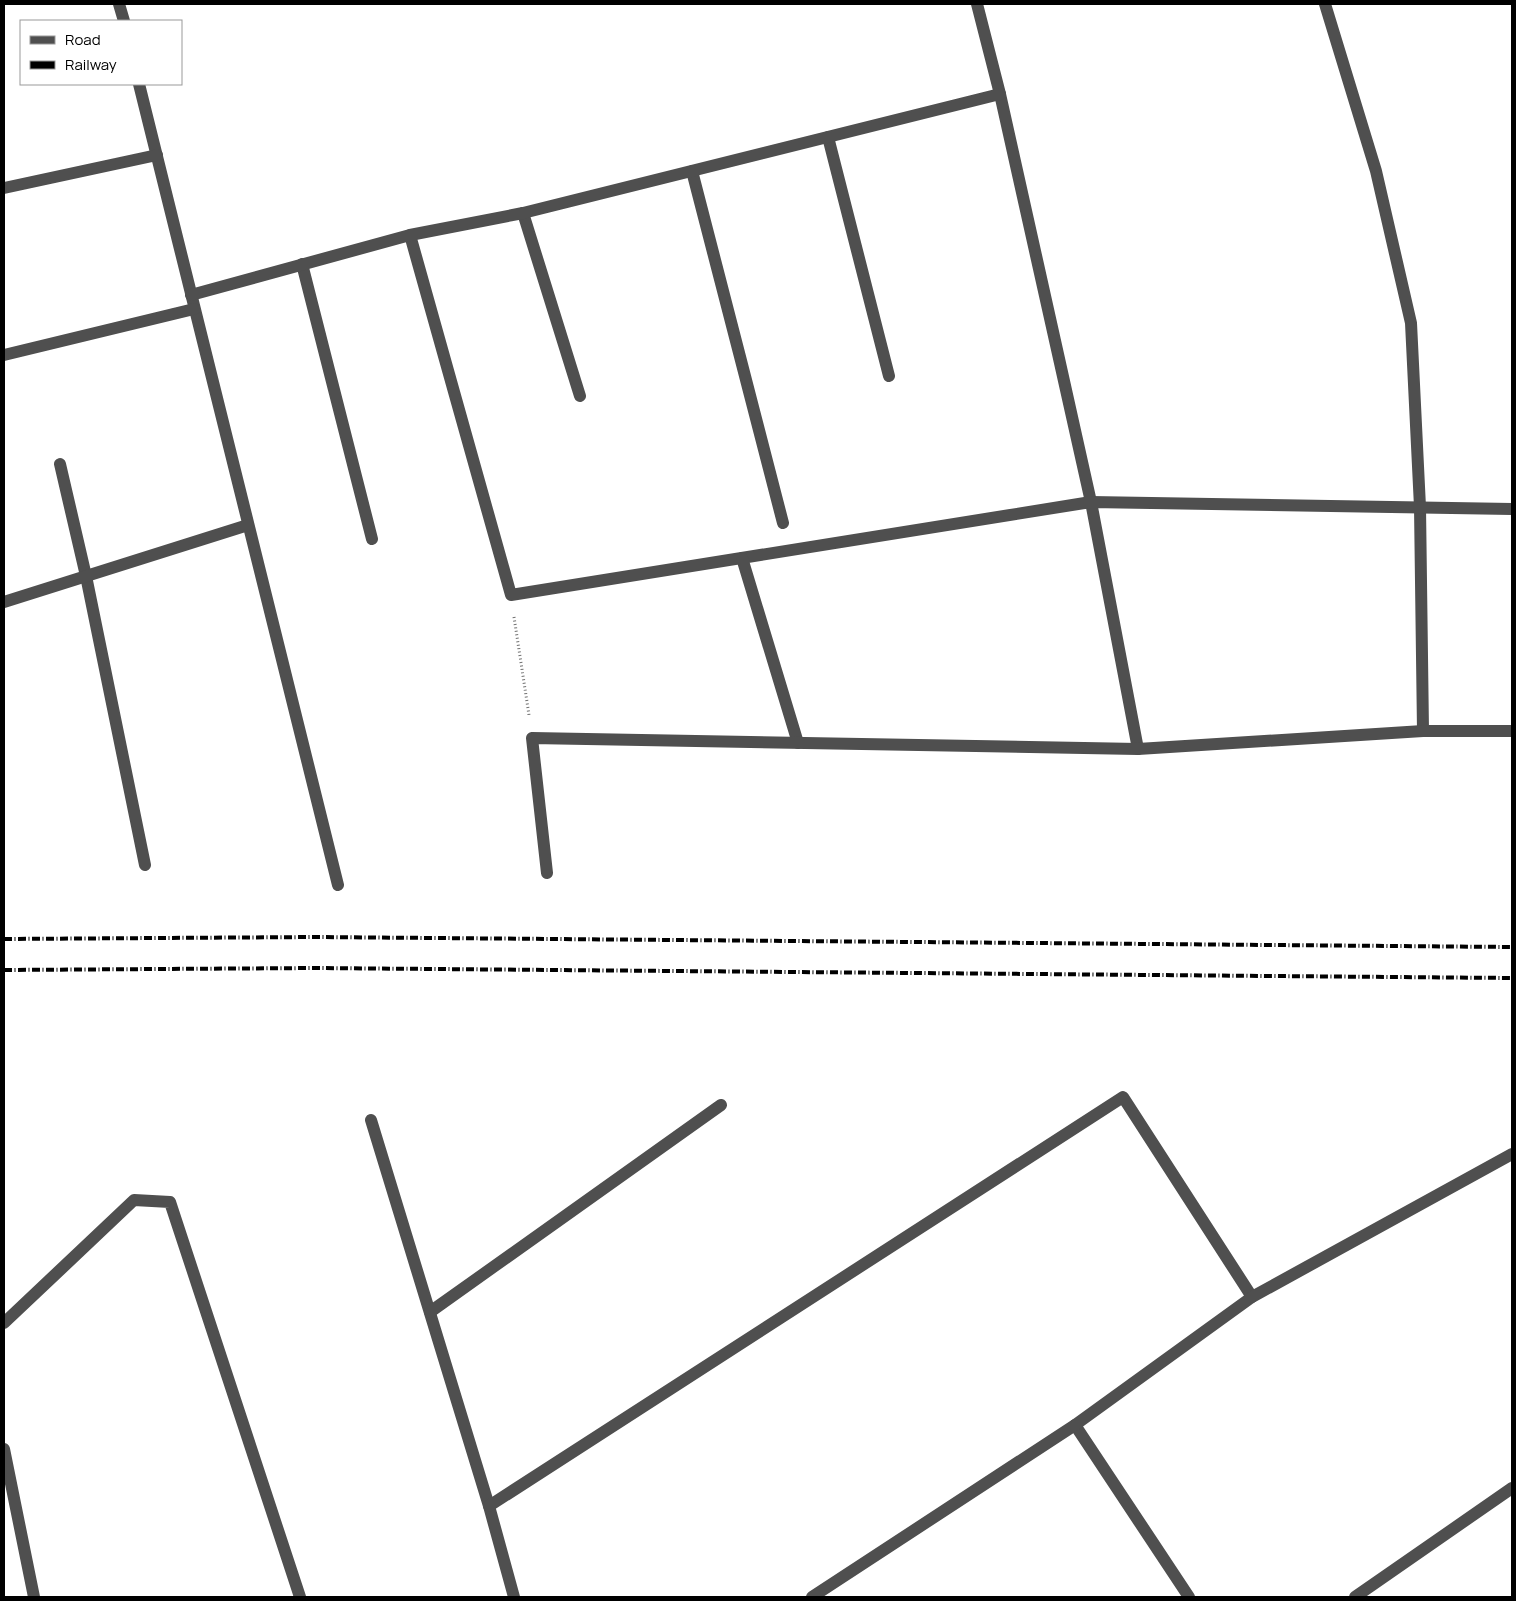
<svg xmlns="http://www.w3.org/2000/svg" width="1516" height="1601" font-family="Manrope,sans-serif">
<rect width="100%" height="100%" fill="#fff"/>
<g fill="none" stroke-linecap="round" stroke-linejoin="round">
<path stroke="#717171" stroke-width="3" stroke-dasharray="1 2.5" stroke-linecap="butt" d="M514 617 529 715"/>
<g stroke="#4f4f4f" stroke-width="12">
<path d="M119 4 124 21"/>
<path d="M977 4 1000 94 1091 502 1138 749"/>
<path d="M1325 4 1376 171 1411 323 1420 507 1423 731"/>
<path d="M139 84 338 885"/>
<path d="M828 137 889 376"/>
<path d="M692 171 783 523"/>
<path d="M4 188 157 155"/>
<path d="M523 213 580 396"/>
<path d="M410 235 511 595 1091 502 1512 509"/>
<path d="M302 264 372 539"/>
<path d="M191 295 410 235 523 213 1000 94"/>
<path d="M4 355 194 309"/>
<path d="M60 464 86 576 145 865"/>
<path d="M742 558 798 743"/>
<path d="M4 602 248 525"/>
<path d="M547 873 532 738 1138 749 1423 731H1512"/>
<path d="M371 1120 489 1506 514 1597"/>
<path d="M430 1312 721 1105"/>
<path d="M4 1323 134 1200 170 1202 300 1597"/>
<path d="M1075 1425 1189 1597"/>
<path d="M4 1449 34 1597"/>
<path d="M489 1506 1123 1097 1252 1297"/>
<path d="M812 1597 1075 1425 1252 1297 1512 1154"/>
<path d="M1355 1597 1512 1488"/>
</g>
<g stroke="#000" stroke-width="4" stroke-dasharray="8 2.5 1 2.5" stroke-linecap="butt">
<path d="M4 939 315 937 1512 947"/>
<path d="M4 970 315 968 1512 978"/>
</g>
</g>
<rect width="1516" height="1601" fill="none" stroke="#000000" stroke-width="10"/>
<rect x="20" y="20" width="162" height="65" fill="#ffffff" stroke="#999999"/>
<rect x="30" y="36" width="25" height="8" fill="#4f4f4f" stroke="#999999"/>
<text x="65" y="45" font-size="15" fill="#000000">Road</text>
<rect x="30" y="61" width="25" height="8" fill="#000000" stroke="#999999"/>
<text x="65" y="70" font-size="15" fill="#000000">Railway</text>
</svg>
